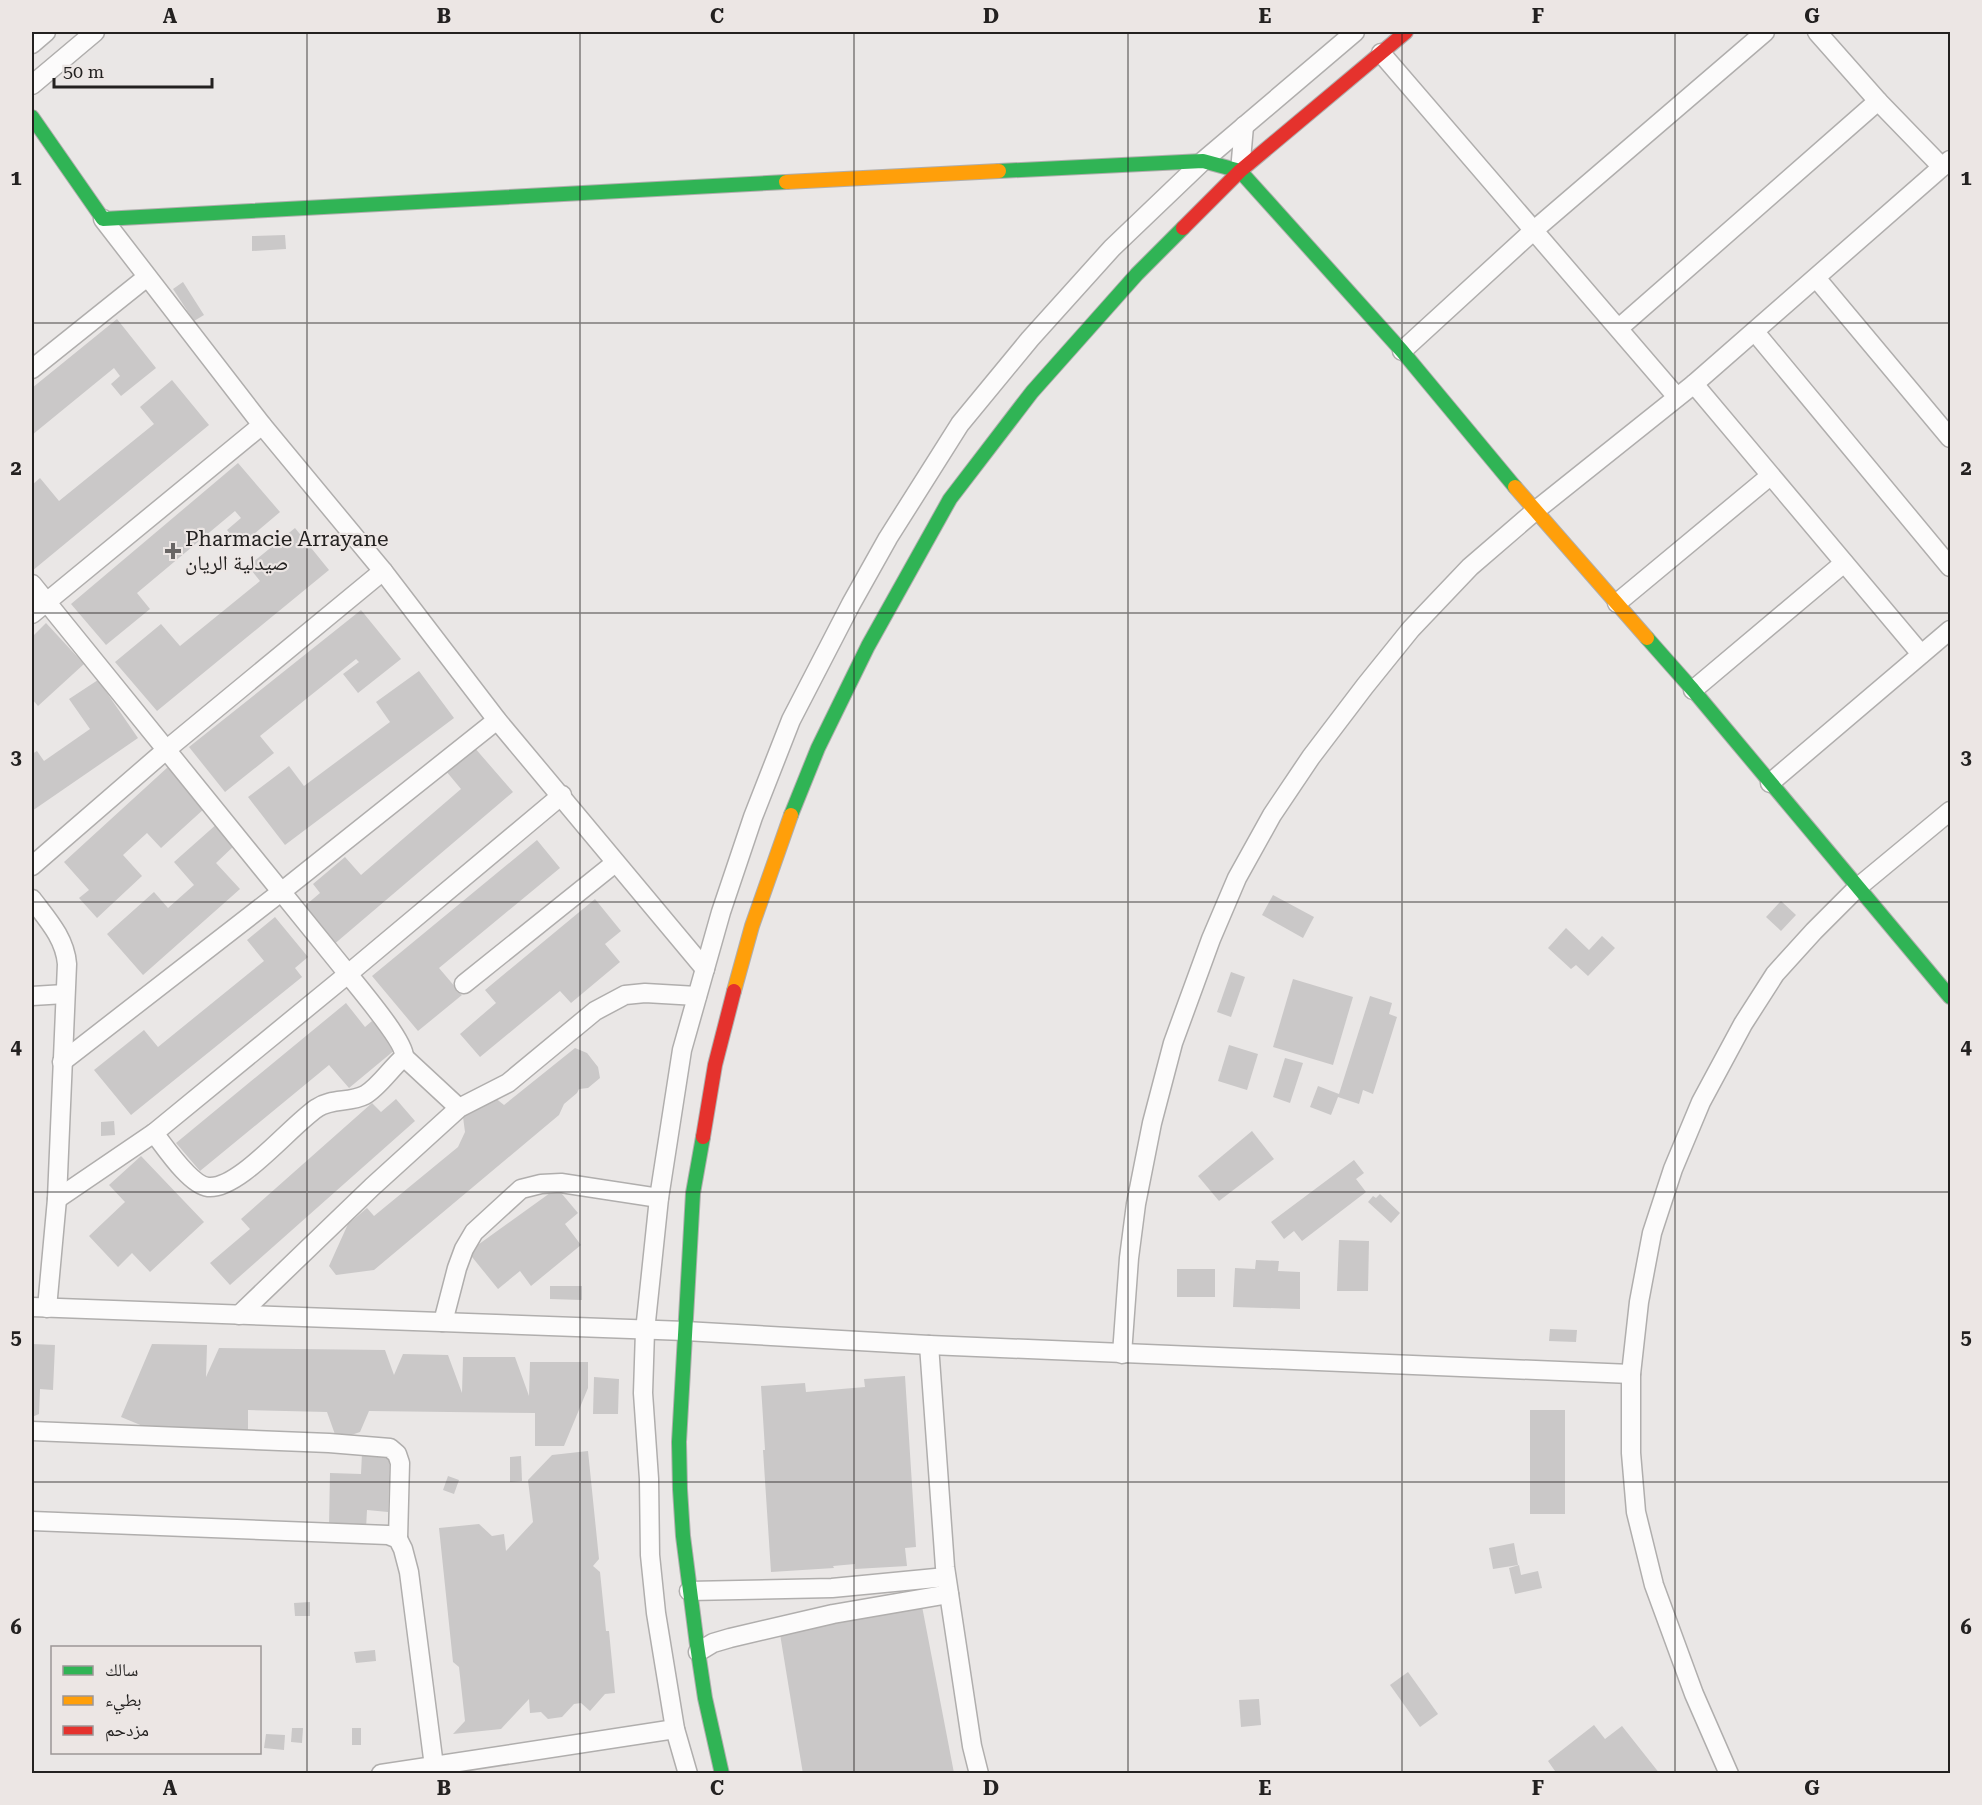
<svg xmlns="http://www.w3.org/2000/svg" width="1982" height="1805" font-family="'Roboto Serif','Noto Naskh Arabic',serif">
<rect width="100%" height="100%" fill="#eae7e6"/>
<g fill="#cac8c8">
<path d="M285 235 286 249 252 251V236Z"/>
<path d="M183 282 204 315 194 321 173 289Z"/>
<path d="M117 319 156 368 121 396 111 384 120 376 114 368 32 435V388Z"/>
<path d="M172 380 209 425 32 571V485L40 478 59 501 154 424 140 407Z"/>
<path d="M238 463 280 512 240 546 227 530 241 518 235 511 137 593 150 609 106 645 71 604Z"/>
<path d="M295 528 329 570 157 711 115 662 161 624 180 646 260 581 248 566Z"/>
<path d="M361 610 401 659 358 693 343 674 359 662 356 659 260 736 274 753 225 792 189 747Z"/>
<path d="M46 623 84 664 38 706 32 699V637Z"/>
<path d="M419 671 454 718 285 845 248 797 289 766 304 786 390 722 376 702Z"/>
<path d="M98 680 138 738 32 811V754L37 751 44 761 90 729 69 699Z"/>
<path d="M474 747 513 792 332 946 300 910 320 893 313 884 345 857 361 875 461 789 446 771Z"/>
<path d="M168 767 205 808 161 848 147 833 123 855 142 876 97 918 79 898 89 890 64 862Z"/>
<path d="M218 823 236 844 216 863 240 889 143 975 107 934 154 892 168 908 194 885 174 862Z"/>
<path d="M537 840 560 868 439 968 462 995 418 1031 372 976Z"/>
<path d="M1273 895 1314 917 1303 938 1262 915Z"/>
<path d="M595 899 621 931 605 944 620 962 571 1003 560 991 480 1057 460 1034 496 1003 485 990Z"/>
<path d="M1781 901 1796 915 1781 931 1766 917Z"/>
<path d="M275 917 308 957 295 968 302 977 131 1115 94 1070 144 1030 158 1047 264 961 247 940Z"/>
<path d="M1566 928 1589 950 1602 936 1615 948 1588 976 1576 965 1571 969 1548 948Z"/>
<path d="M1231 972 1245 977 1231 1017 1217 1012Z"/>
<path d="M1293 979 1353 997 1333 1065 1273 1047Z"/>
<path d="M1370 996 1392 1003 1389 1014 1397 1017 1373 1094 1363 1090 1359 1104 1338 1097 1331 1115 1310 1107 1318 1086 1339 1094Z"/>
<path d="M346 1003 365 1027 372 1021 396 1049 349 1088 329 1065 200 1171 176 1143Z"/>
<path d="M1229 1045 1258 1054 1247 1090 1218 1081Z"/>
<path d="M575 1048 587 1053 598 1067 600 1078 588 1088 579 1089 577 1093 564 1104 559 1115 374 1270 336 1275 329 1266 348 1224 367 1208 374 1216 458 1147 465 1132 463 1117 469 1111 494 1097 504 1105Z"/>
<path d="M1285 1058 1303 1063 1290 1103 1273 1097Z"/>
<path d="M396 1099 415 1121 230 1285 210 1263 250 1229 241 1219 372 1103 381 1112Z"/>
<path d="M114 1121 115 1135 101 1136V1122Z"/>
<path d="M1252 1131 1274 1159 1219 1201 1198 1176Z"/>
<path d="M141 1156 204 1222 150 1272 132 1253 118 1267 89 1236 125 1202 109 1185Z"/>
<path d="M1354 1160 1364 1173 1356 1179 1366 1192 1302 1241 1294 1231 1284 1239 1271 1222Z"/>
<path d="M557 1188 578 1213 565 1224 581 1245 531 1286 520 1271 498 1289 468 1252Z"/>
<path d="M1380 1194 1400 1213 1391 1223 1368 1202 1373 1196 1376 1198Z"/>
<path d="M1339 1240 1369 1241 1368 1291H1337Z"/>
<path d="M1256 1260 1279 1261 1278 1271 1300 1272V1309L1233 1307 1235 1268 1255 1269Z"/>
<rect x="1177" y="1269" width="38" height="28"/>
<path d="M550 1286H582V1300L550 1299Z"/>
<path d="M1550 1329 1577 1330 1576 1342 1549 1341Z"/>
<path d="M32 1344 55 1345 53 1390 40 1389 39 1414 32 1417Z"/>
<path d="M152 1344 207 1345 206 1377 219 1348 385 1350 394 1375 403 1354 448 1355 462 1393 463 1357H515L529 1396 530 1362H588V1388L564 1446H535V1413L369 1411 360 1432 337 1440 327 1412 248 1410V1433L155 1431 121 1417Z"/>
<path d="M905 1376 916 1547 905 1548 907 1566 855 1569V1564L833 1566 834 1568 771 1572 763 1450H765L761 1386 805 1383 806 1392 865 1387 864 1379Z"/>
<path d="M594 1377 619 1379 618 1414H593Z"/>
<rect x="1530" y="1410" width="35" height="104"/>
<path d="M588 1451 599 1559 593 1566 600 1572 606 1631H609L615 1693 605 1694 590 1711 581 1703 574 1704 562 1717 548 1719 541 1712 530 1713 529 1699 501 1729 453 1734 465 1721 459 1667 453 1662 439 1528 479 1524 492 1536 504 1534 506 1551 533 1522 528 1480 552 1455Z"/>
<path d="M362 1453 390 1454 388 1512 367 1510 366 1529 329 1527 330 1473 361 1474Z"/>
<path d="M521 1456 522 1481 510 1482V1457Z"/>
<path d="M448 1476 459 1480 454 1494 443 1490Z"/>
<path d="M1514 1543 1518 1565 1493 1569 1489 1548Z"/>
<path d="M1519 1565 1521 1575 1538 1571 1542 1588 1515 1594 1509 1568Z"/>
<path d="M921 1601 954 1773 803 1774 779 1628 845 1617 846 1621 884 1615 882 1607Z"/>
<path d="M310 1602V1616H295L294 1603Z"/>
<path d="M375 1650 376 1661 356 1663 354 1652Z"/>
<path d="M1408 1672 1438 1714 1420 1727 1390 1685Z"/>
<path d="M1259 1699 1261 1725 1241 1727 1239 1700Z"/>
<path d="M1594 1725 1605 1739 1622 1726 1660 1774H1552L1555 1771 1548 1761Z"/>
<path d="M292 1728H303L302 1743 291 1742Z"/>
<rect x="352" y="1728" width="9" height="17"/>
<path d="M266 1734 285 1735 284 1750 264 1748Z"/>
</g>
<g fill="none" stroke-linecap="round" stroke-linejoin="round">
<g stroke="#b0aead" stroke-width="21">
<g id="street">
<path d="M1817 32 1878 101 1942 167"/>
<path d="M32 44 46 32"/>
<path d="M1381 53 1677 397"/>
<path d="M32 85 95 32"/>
<path d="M1240 171 1244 126"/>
<path d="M103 219 262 425 383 571 497 720 705 969"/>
<path d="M1817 279 1950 438"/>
<path d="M1619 328 1878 101"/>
<path d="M1755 332 1950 567"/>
<path d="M1402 351 1533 231 1765 32"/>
<path d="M32 369 147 277"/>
<path d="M1694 384 1921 654"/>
<path d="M32 584 348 974C359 988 406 1043 404 1057 391 1068 379 1087 365 1095 350 1103 331 1098 317 1108 290 1126 239 1190 208 1187 190 1185 165 1147 154 1133"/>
<path d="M1617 603 1770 476"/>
<path d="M32 614 262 425"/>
<path d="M1693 690 1844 563"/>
<path d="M1770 783 1950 630"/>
<path d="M32 866 166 750 383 571"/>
<path d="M32 899C47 919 65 938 67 964L57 1199 47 1308"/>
<path d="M464 984 615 863"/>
<path d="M32 996 65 994"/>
<path d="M404 1057 459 1108"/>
<path d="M62 1062 281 892 497 720"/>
<path d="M57 1199 154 1133 348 974 562 795"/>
<path d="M32 1307 685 1331 929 1345 1631 1374"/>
<path d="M239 1315 372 1187 459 1108 508 1083 595 1011 625 995 645 993 697 996"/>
<path d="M443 1322 457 1268 464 1249 474 1232 521 1189 541 1184 561 1183 659 1198"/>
<path d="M929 1345 945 1567 972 1746 979 1774"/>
<path d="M1122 1354 1129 1258 1136 1204 1152 1123 1173 1043 1211 939 1237 878 1272 815 1311 757 1365 686 1411 629 1470 567 1535 511 1694 384 1950 160"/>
<path d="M32 1431 329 1443 390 1448 397 1454 400 1463 398 1539"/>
<path d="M32 1521 388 1535 398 1539 403 1549 409 1572 435 1774"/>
<path d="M689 1591 832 1588 946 1577"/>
<path d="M698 1652 713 1643 730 1638 833 1614 949 1594"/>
<path d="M381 1774 675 1729"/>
<path d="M688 1774 675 1729 656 1613 650 1555 649 1479 643 1393 645 1331 659 1198 682 1050 721 912 753 817 791 720 851 604 888 538 960 424 1030 339 1112 248 1203 161 1355 32"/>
<path d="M1729 1774 1694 1694 1654 1585 1636 1512 1631 1453V1374L1639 1302 1652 1233 1673 1169 1701 1102 1743 1024 1775 974 1814 931 1857 888 1950 811"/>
</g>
</g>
<g stroke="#b0aead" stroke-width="16">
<g id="fast">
<path d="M32 117 103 219 786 182"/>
<path d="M999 171 1203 161 1240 171 1402 351 1515 487"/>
<path d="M1647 638 1693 690 1950 997"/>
<path d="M791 815 818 748 868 646 950 499 1032 392 1137 274 1183 228"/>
<path d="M703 1137 693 1193 679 1442 680 1489 683 1536 697 1645 705 1698 722 1774"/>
</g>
</g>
<g stroke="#b0aead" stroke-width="16">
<g id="slow">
<path d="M786 182 999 171"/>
<path d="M1515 487 1647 638"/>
<path d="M734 991 752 926 791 815"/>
</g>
</g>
<g stroke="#b0aead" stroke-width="16">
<g id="jam">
<path d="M1183 228 1240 171 1406 32"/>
<path d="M703 1137 715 1065 734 991"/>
</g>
</g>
<use href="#street" stroke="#fcfbfb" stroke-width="18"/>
<use href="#fast" stroke="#30b455" stroke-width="14"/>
<use href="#slow" stroke="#ff9f0a" stroke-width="14"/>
<use href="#jam" stroke="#e5322d" stroke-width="14"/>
</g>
<path fill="none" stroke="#232120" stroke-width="1.5" stroke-opacity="0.55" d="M307 32V1774M580 32V1774M854 32V1774M1128 32V1774M1402 32V1774M1675 32V1774M32 323H1950M32 613H1950M32 902H1950M32 1192H1950M32 1482H1950"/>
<path fill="#696665" stroke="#ece6e4" stroke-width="2" d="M170 542h6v6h6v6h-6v6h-6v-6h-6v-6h6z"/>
<g text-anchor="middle" stroke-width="4.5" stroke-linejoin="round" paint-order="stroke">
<g font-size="21" fill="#232120" stroke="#ece6e4" text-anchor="start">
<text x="185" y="546">Pharmacie Arrayane<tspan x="185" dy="24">صيدلية الريان</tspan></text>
</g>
</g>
<rect width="1982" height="1805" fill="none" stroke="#ece6e4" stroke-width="66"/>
<rect x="51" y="1646" width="210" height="108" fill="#ece6e4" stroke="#9c9796" stroke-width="1.5"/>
<rect x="63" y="1666" width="30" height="9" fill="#30b455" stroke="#9c9796" stroke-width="1.5"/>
<text x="105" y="1676" font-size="18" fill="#232120">سالك</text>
<rect x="63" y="1696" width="30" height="9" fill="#ff9f0a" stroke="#9c9796" stroke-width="1.5"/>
<text x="105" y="1706" font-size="18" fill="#232120">بطيء</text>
<rect x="63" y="1726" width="30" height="9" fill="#e5322d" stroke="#9c9796" stroke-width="1.5"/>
<text x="105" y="1736" font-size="18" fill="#232120">مزدحم</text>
<path d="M54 78v9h158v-9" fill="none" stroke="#232120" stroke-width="3"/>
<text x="63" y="78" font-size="18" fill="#232120" stroke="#ece6e4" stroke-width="4.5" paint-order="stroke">50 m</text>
<rect x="33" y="33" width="1916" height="1739" fill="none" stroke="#232120" stroke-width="2"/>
<g font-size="20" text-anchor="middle" font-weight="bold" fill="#232120">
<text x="170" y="23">A</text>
<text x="444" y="23">B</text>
<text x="717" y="23">C</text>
<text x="991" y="23">D</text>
<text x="1265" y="23">E</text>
<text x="1538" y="23">F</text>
<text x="1812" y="23">G</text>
<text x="16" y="185">1</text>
<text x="1966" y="185">1</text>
<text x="16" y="475">2</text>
<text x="1966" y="475">2</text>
<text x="16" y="764">3</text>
<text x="1966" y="764">3</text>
<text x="16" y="1054">4</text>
<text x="1966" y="1054">4</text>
<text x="16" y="1344">5</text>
<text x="1966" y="1344">5</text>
<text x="16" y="1634">6</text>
<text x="1966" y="1634">6</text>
<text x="170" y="1795">A</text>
<text x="444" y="1795">B</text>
<text x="717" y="1795">C</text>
<text x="991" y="1795">D</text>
<text x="1265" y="1795">E</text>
<text x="1538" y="1795">F</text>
<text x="1812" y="1795">G</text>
</g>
</svg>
